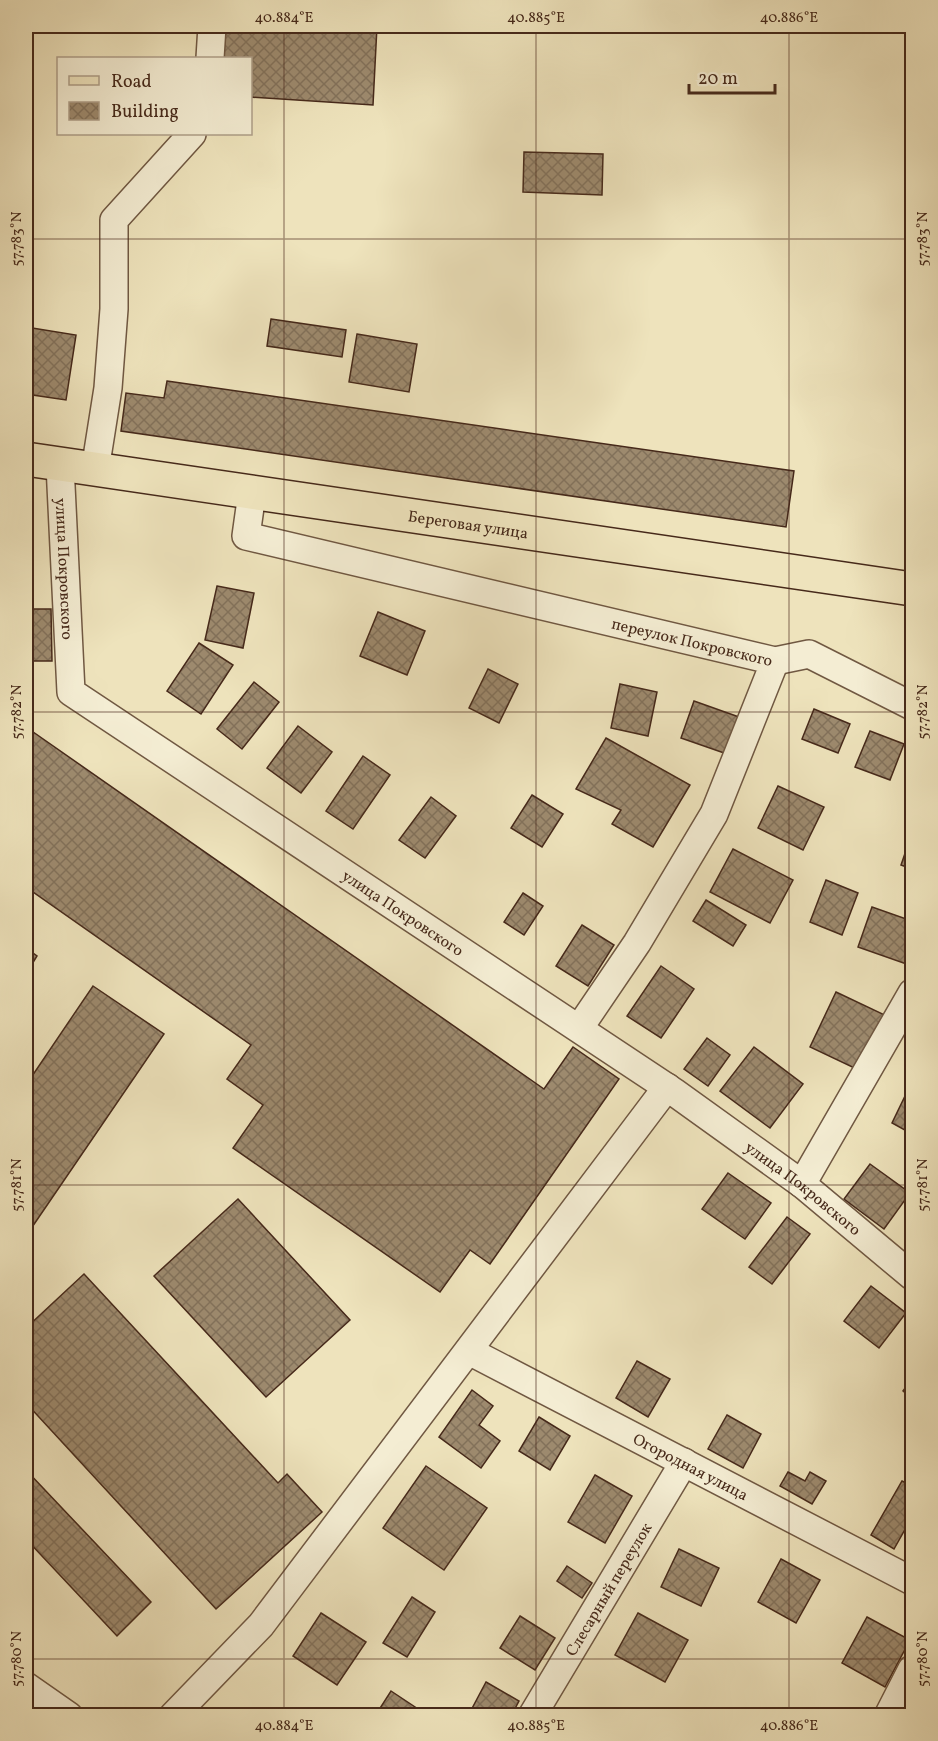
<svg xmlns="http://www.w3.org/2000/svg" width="938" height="1741" font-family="Vollkorn,serif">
<defs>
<pattern id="building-cross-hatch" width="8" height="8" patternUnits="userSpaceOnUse" patternTransform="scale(1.5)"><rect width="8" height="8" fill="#9d8a6e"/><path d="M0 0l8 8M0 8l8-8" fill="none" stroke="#82715a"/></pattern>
</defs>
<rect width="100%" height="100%" fill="#eee3bc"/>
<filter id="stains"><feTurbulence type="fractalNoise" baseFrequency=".00333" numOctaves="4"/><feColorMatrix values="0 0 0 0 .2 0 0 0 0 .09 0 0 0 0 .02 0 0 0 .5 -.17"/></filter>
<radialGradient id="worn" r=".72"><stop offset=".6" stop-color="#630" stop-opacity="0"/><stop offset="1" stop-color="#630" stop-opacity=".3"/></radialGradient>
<g fill="url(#building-cross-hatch)" stroke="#46291a" stroke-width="1.5">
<path d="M225 26H377L373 105 250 97V58H224Z"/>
<path d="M524 152 603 154 602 195 523 192Z"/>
<path d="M271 319 346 330 342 357 267 346Z"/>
<path d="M26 327 76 335 66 400 26 394Z"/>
<path d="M357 334 417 344 409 392 349 382Z"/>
<path d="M167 381 794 471 786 527 121 431 126 393 164 398Z"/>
<path d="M217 586 254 593 243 648 205 640Z"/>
<path d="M26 609H51L52 661H26Z"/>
<path d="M378 612 425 631 407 675 360 656Z"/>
<path d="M199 643 233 665 201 714 167 691Z"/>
<path d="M488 669 518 684 499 723 469 708Z"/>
<path d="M254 682 279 702 242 749 217 729Z"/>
<path d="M620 684 657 692 648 736 611 728Z"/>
<path d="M694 701 739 717 727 754 681 738Z"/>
<path d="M814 709 850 724 838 753 802 739Z"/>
<path d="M298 726 332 752 301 793 267 768Z"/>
<path d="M26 727 544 1089 573 1047 619 1079 490 1264 470 1250 440 1292 233 1148 263 1105 227 1079 251 1045 26 887Z"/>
<path d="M870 731 904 744 890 780 855 767Z"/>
<path d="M606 738 690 785 653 847 612 824 621 810 576 789Z"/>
<path d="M363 756 390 775 353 829 326 811Z"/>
<path d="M778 786 824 807 803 850 758 828Z"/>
<path d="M532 795 563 814 542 847 511 828Z"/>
<path d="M431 797 456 816 425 858 399 840Z"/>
<path d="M912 833V869L901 865Z"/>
<path d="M733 849 793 880 770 923 710 892Z"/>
<path d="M826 880 858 893 842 935 810 922Z"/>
<path d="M523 893 543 906 524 935 504 922Z"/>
<path d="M706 900 746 925 733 946 693 921Z"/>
<path d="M872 907 912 921V966L858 947Z"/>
<path d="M582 925 614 945 588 986 556 966Z"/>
<path d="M26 948 37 956 26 974Z"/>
<path d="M661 966 694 989 661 1038 627 1016Z"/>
<path d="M93 986 164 1034 26 1236V1085Z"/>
<path d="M836 992 891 1018 865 1073 810 1047Z"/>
<path d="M707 1038 730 1055 708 1086 684 1069Z"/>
<path d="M754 1047 803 1084 770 1128 720 1091Z"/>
<path d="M905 1096 912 1100V1134L892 1123Z"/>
<path d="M870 1164 910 1193 884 1229 844 1199Z"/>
<path d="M728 1173 771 1203 745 1239 702 1209Z"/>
<path d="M238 1199 350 1320 266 1397 154 1276Z"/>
<path d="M787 1217 810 1234 772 1284 749 1267Z"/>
<path d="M912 1239V1258L904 1252Z"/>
<path d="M84 1274 278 1483 287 1474 322 1512 216 1609 26 1403V1328Z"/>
<path d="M871 1286 906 1313 879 1348 844 1321Z"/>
<path d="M637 1361 670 1379 648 1417 616 1398Z"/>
<path d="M912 1379V1399L903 1391Z"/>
<path d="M472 1390 493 1406 479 1425 500 1441 481 1468 439 1437Z"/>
<path d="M727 1415 761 1434 743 1468 708 1449Z"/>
<path d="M539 1417 570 1436 550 1470 519 1451Z"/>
<path d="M426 1466 487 1508 444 1570 383 1528Z"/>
<path d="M26 1470 151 1602 117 1636 26 1539Z"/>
<path d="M788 1472 805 1481 810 1472 826 1481 812 1504 780 1486Z"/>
<path d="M595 1475 632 1496 605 1543 568 1522Z"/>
<path d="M902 1481 912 1486V1517L894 1549 871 1535Z"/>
<path d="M679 1549 719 1568 701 1606 661 1587Z"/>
<path d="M781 1559 820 1580 796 1623 758 1602Z"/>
<path d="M567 1566 592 1583 582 1598 557 1581Z"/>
<path d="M412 1597 435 1612 407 1657 383 1643Z"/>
<path d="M321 1613 366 1642 337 1685 293 1656Z"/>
<path d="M638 1613 688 1640 665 1682 615 1655Z"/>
<path d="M520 1616 555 1638 535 1670 500 1648Z"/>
<path d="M867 1617 910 1640 885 1687 842 1663Z"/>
<path d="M486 1682 519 1701 511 1716H468Z"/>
<path d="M391 1691 418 1709 414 1716H375Z"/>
</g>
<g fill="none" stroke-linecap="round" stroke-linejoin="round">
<g stroke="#705842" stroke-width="30">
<g id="minor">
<path d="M210 58 212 26"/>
<path id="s1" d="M60 465 71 692 674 1092 802 1184 912 1276"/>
<path d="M95 470 108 388 114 309V220L192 134"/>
<path id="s2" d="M252 493 246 536 775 661 714 814 637 943 580 1027"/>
<path d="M775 661 809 654 912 706"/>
<path d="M802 1184 912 993"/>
<path id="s3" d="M469 1351 912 1581"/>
<path d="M26 1686 69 1716"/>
<path d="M173 1716 261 1625 667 1087"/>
<path id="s4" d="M532 1716 684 1462"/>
<path d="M888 1716 912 1669"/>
</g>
</g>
<g stroke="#46291a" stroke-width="36">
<g id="major">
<path id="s5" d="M26 459 912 589"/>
</g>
</g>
<use href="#minor" stroke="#f4edd3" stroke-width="27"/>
<use href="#major" stroke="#eee3bc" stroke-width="33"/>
</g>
<path fill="none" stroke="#46291a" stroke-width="1.5" stroke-opacity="0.45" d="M31 26V1716M284 26V1716M536 26V1716M789 26V1716M26 239H912M26 712H912M26 1185H912M26 1659H912"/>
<g text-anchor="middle" stroke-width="5" stroke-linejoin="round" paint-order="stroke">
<g font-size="16" fill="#46291a" stroke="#f4edd3">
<text dy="6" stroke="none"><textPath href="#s5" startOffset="447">Береговая улица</textPath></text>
<text dy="6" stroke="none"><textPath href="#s1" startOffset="104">улица Покровского</textPath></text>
<text dy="6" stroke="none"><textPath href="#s2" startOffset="502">переулок Покровского</textPath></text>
<text dy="6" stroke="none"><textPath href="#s1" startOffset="626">улица Покровского</textPath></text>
<text dy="6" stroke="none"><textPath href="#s1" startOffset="1112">улица Покровского</textPath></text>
<text dy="6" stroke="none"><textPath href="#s3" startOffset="250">Огородная улица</textPath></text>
<text dy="6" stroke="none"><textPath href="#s4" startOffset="148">Слесарный переулок</textPath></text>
</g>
</g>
<rect width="938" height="1741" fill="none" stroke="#eee3bc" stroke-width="66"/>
<rect x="57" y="57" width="195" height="78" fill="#f4edd3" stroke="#ae9f89" stroke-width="1.5"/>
<rect x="69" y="76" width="30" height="9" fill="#eee3bc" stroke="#ae9f89" stroke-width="1.5"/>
<text x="111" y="87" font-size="18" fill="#46291a">Road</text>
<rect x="69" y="102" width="30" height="18" fill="url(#building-cross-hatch)" stroke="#ae9f89" stroke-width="1.5"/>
<text x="111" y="117" font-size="18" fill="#46291a">Building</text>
<path d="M689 84v9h86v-9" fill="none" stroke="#46291a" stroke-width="3"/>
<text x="698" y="84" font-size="18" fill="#46291a" stroke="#f4edd3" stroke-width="4.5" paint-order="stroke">20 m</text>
<rect x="33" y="33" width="872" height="1675" fill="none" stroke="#46291a" stroke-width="2"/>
<g font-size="15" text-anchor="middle" fill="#46291a">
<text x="284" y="22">40.884°E</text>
<text x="536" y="22">40.885°E</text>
<text x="789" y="22">40.886°E</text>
<text transform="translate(16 239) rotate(-90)" y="5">57.783°N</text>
<text transform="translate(922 239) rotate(-90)" y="5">57.783°N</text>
<text transform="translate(16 712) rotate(-90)" y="5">57.782°N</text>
<text transform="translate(922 712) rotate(-90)" y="5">57.782°N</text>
<text transform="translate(16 1185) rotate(-90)" y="5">57.781°N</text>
<text transform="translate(922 1185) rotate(-90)" y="5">57.781°N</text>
<text transform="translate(16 1659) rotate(-90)" y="5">57.780°N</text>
<text transform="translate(922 1659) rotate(-90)" y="5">57.780°N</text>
<text x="284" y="1730">40.884°E</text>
<text x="536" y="1730">40.885°E</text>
<text x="789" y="1730">40.886°E</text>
</g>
<rect width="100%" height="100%" filter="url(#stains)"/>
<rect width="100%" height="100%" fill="url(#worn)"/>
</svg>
